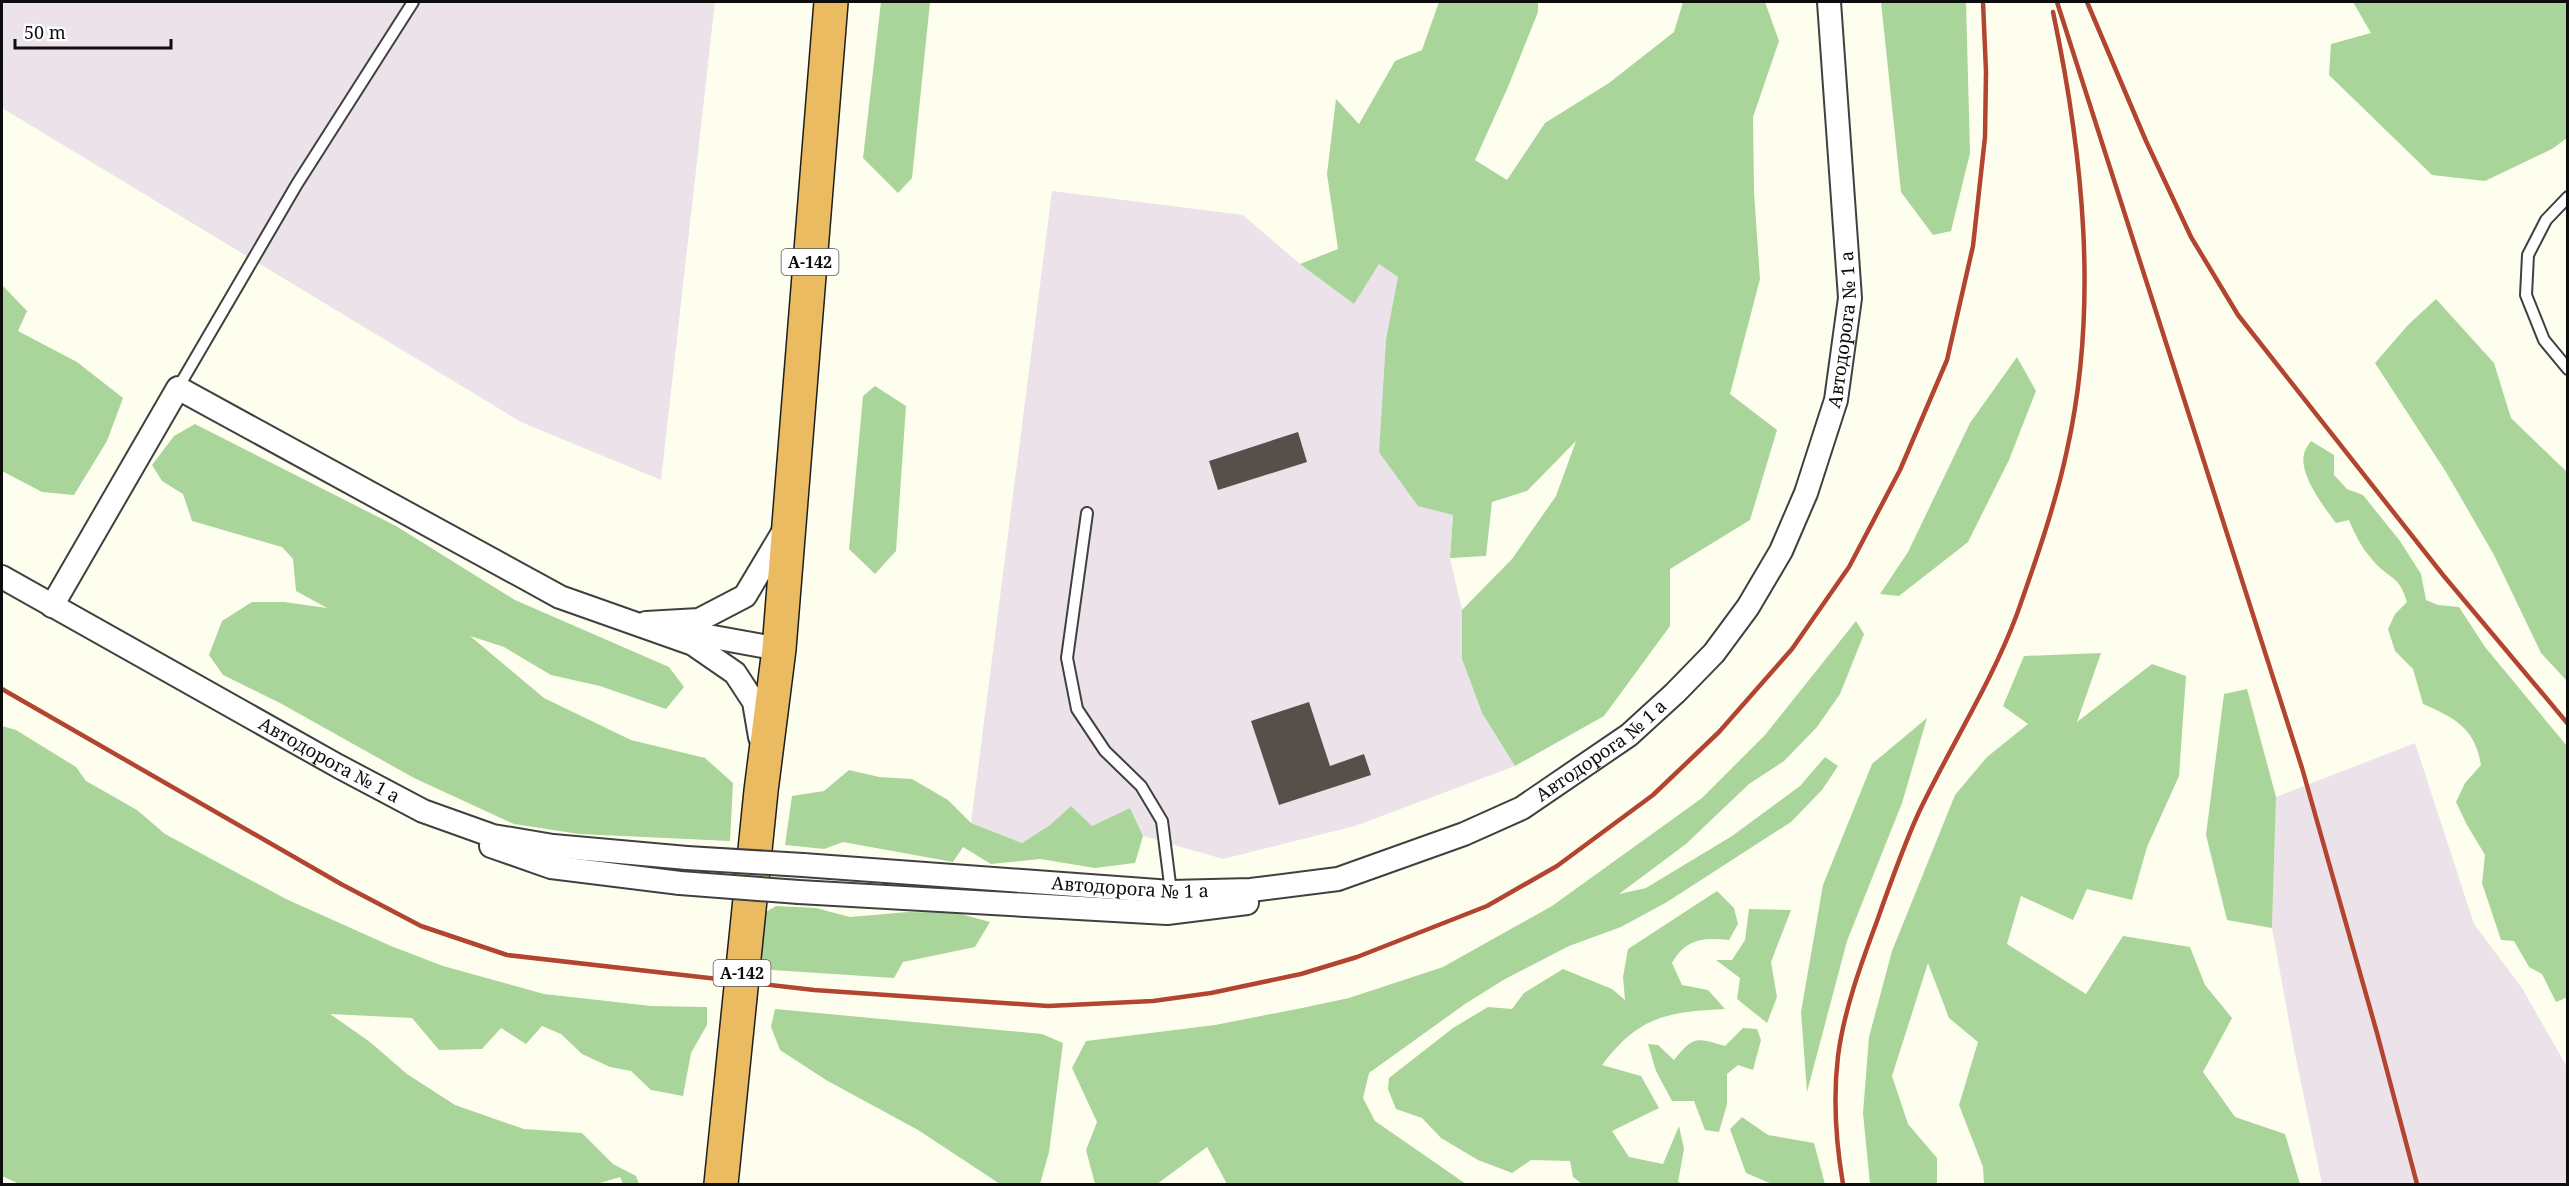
<svg xmlns="http://www.w3.org/2000/svg" width="2569" height="1186" font-family="'Noto Serif',serif">
<rect width="100%" height="100%" fill="#fefeef"/>
<g fill="#ebe2ea">
<path d="M2 2H715L661 480 521 422 2 108Z"/>
<path d="M1052 191 1243 215 1300 264 1353 303 1379 263 1398 277 1386 339 1379 452 1453 515 1450 558 1462 610V659L1482 713 1515 766 1355 826 1223 859 1143 836 1130 808 1092 826 1071 806 1050 825 1022 843 971 823Z"/>
<path d="M2415 743 2474 924 2522 988 2567 1067V1184H2322L2294 1049 2272 928 2276 797Z"/>
</g>
<g fill="#a9d59b">
<path d="M881 2H930L912 178 898 193 863 158Z"/>
<path d="M1439 2H1538V12L1508 87 1475 160 1507 180 1545 123 1609 83 1674 32 1683 2H1765L1779 41 1753 117 1754 192 1760 279 1730 394 1777 430 1750 520 1670 569V626L1604 716 1515 766 1482 713 1462 659V610L1512 559 1556 496 1576 441 1527 491 1492 502 1486 556 1450 558 1453 515 1418 506 1379 452 1386 339 1398 277 1379 264 1354 304 1300 264 1338 249 1327 174 1336 99 1359 124 1395 61 1422 50Z"/>
<path d="M1881 2H1966L1970 153 1951 231 1933 235 1901 192Z"/>
<path d="M2353 2H2567V138L2552 149 2485 181 2432 175 2329 75 2331 44 2371 33Z"/>
<path d="M2 285 27 311 18 331 77 362 123 398 107 441 74 495 42 492 2 471Z"/>
<path d="M2436 299 2494 363 2511 418 2567 472V681L2541 653 2494 555 2446 472 2375 363 2408 325Z"/>
<path d="M2017 357 2036 391 2009 460 1968 542 1899 596 1880 594 1908 552 1970 423Z"/>
<path d="M875 386 906 406 896 551 875 574 849 549 863 396Z"/>
<path d="M195 424 396 526 515 600 669 667 684 687 666 709 600 686 551 675 504 647 470 636 544 698 631 740 705 758 733 783 730 841 579 834 514 824 414 778 280 703 223 675 209 655 222 621 252 602H284L327 608 296 591 293 559 282 547 192 521 183 494 162 481 152 465 174 436Z"/>
<path d="M2311 441 2334 455V475L2347 489 2363 495 2400 541 2421 574 2426 600 2438 605 2459 607 2485 647 2567 746 2568 997 2556 1002 2542 974 2529 967 2514 941 2501 940 2482 883 2485 855 2467 825 2456 802 2465 783 2481 765C2475 728 2455 718 2423 704L2413 669 2395 651 2388 629 2395 614 2407 602C2399 576 2393 581 2376 564 2363 550 2356 537 2349 520L2336 523C2324 507 2299 475 2304 454 2305 449 2309 444 2311 441Z"/>
<path d="M1856 621 1864 634 1840 694 1817 727 1784 761 1749 784 1686 844 1619 894 1646 888 1732 836 1800 786 1825 757 1838 766 1822 790 1791 822 1667 902 1621 927 1569 946 1505 979 1465 1004 1369 1073 1363 1098 1375 1121 1466 1184H1227L1207 1147 1157 1184H1095L1086 1150 1097 1122 1072 1068 1086 1041 1215 1025 1302 1008 1349 998 1443 967 1552 906 1702 798 1765 735Z"/>
<path d="M2101 653 2077 722 2152 664 2186 676 2179 776 2147 847 2132 900 2087 889 2073 920 2021 896 2007 944 2086 994 2123 936 2190 947 2205 985 2232 1018 2203 1072 2235 1117 2285 1134 2300 1184H1984L1983 1167 1959 1105 1978 1042 1949 1018 1928 963 1892 1076 1908 1124 1937 1158V1184H1870L1863 1113 1869 1037 1892 951 1955 795 1987 757 2028 724 2003 706 2024 656Z"/>
<path d="M2247 689 2276 797 2272 928 2227 920 2206 835 2224 694Z"/>
<path d="M1927 718 1902 803 1847 941 1807 1092 1801 1012 1823 885 1872 764Z"/>
<path d="M2 726 16 730 76 767 86 781 137 810 165 834 286 899 391 946 443 966 544 994 651 1006 707 1007V1025L691 1053 683 1096 651 1090 631 1071 610 1067 582 1054 561 1034 542 1026 526 1044 501 1028 482 1049 439 1050 412 1018 330 1014 370 1042 407 1074 455 1105 524 1129 582 1133 613 1164 636 1176 639 1184H623L620 1177 597 1184H19L2 1176Z"/>
<path d="M849 770 879 777 912 779 948 800 971 823 1022 843 1050 825 1071 806 1092 826 1130 808 1143 836 1135 863 1095 868 1040 859 991 864 963 847 953 862 843 842 824 849 785 845 792 796 824 791Z"/>
<path d="M1717 891 1734 908 1738 924 1729 940C1704 937 1685 939 1672 963L1682 985 1708 990 1725 1009C1667 1012 1639 1016 1602 1065L1641 1076 1659 1108 1612 1131 1629 1157 1663 1164 1679 1126 1684 1149 1678 1182 1685 1184H1582L1573 1177 1570 1161 1531 1160 1512 1173 1478 1160 1441 1138 1422 1118 1396 1109 1388 1089 1389 1078 1453 1028 1488 1007 1512 1009 1524 993 1563 969 1612 989 1625 1000 1623 977 1628 949Z"/>
<path d="M776 906 816 908 850 917 908 912 957 913 990 922 975 947 903 962 894 978 772 970 755 951 759 916Z"/>
<path d="M1749 909 1791 910 1771 962 1777 997 1767 1023 1737 999 1740 978 1716 960H1732L1745 940Z"/>
<path d="M775 1009 1042 1034 1063 1043 1049 1152 1040 1184H1000L918 1130 826 1080 780 1050 771 1027Z"/>
<path d="M1743 1028 1757 1029 1761 1040 1753 1070 1738 1065 1727 1074V1104L1719 1132 1705 1130 1694 1101H1672L1656 1071 1648 1044 1658 1045 1674 1060C1693 1036 1696 1037 1725 1046Z"/>
<path d="M1742 1117 1768 1135 1814 1143 1825 1184H1772L1746 1173 1730 1129Z"/>
</g>
<g fill="#55514a">
<path d="M1298 432 1307 462 1218 490 1209 461Z"/>
<path d="M1309 702 1330 766 1364 754 1371 775 1279 805 1251 721Z"/>
</g>
<g fill="none" stroke-linecap="round" stroke-linejoin="round">
<g stroke="#404040" stroke-width="14">
<g id="lane">
<path d="M2568 197 2546 220 2528 255 2526 295 2544 340 2568 369"/>
<path d="M178 388 297 184 413 2"/>
<path d="M1087 513 1067 658 1077 709 1105 751 1141 786 1162 821 1171 892"/>
</g>
</g>
<g stroke="#404040" stroke-width="26">
<g id="street">
<path id="s1" d="M2 577 338 766 423 811 493 836 553 846 687 858"/>
<path d="M52 606 178 388 560 597 693 644 735 673 754 702 760 737"/>
<path d="M646 623 699 620 745 596 785 529"/>
<path d="M680 631 779 649"/>
<path d="M491 846 551 867 680 883"/>
<path id="s2" d="M803 865 1171 892 1251 890 1338 879 1464 834 1522 808 1629 735 1675 693 1714 653 1748 607 1781 551 1806 493 1836 400 1850 298 1829 2"/>
<path d="M799 892 1167 913 1247 903"/>
</g>
</g>
<g stroke="#1e1e1e" stroke-width="36">
<path id="highway" d="M721 1184 761 791 779 649 831 2"/>
</g>
<use href="#lane" stroke="#fff" stroke-width="10"/>
<use href="#street" stroke="#fff" stroke-width="22"/>
<use href="#highway" stroke="#eabb61" stroke-width="33"/>
<g stroke="#b3442f" stroke-width="4.5">
<path d="M2057 2 2302 768 2377 1033 2417 1184"/>
<path d="M2087 2 2146 141 2191 237 2238 315 2443 575 2568 724"/>
<path d="M2 689 341 884 421 926 507 955 814 990 1048 1006 1153 1001 1211 993 1301 974 1357 957 1487 906 1557 866 1653 795 1719 732 1792 649 1849 567 1900 470 1947 360 1973 246 1985 137 1986 72 1983 2"/>
<path d="M1843 1184C1836 1143 1833 1098 1838 1056 1844 1010 1861 964 1877 921 1890 884 1903 847 1919 812 1951 745 1991 684 2017 614 2035 563 2056 503 2067 450 2099 307 2083 154 2053 12"/>
</g>
<g stroke="#404040" stroke-width="26" stroke-linecap="butt">
<g id="street-bridge">
<path d="M687 858 803 865"/>
<path d="M680 883 799 892"/>
</g>
</g>
<use href="#street-bridge" stroke="#fff" stroke-width="22"/>
</g>
<g text-anchor="middle" stroke-width="6" stroke-linejoin="round" paint-order="stroke">
<g fill="#fff" stroke="#565656" stroke-width="1.5">
<rect x="781.5" y="249" width="57" height="26" rx="4.5"/>
<rect x="713.5" y="960" width="57" height="26" rx="4.5"/>
</g>
<g font-size="16" font-weight="bold" fill="#0d0d0d">
<text x="810" y="268">А-142</text>
<text x="742" y="979">А-142</text>
</g>
<g font-size="18" fill="#0d0d0d" stroke="#fff">
<text dy="6" stroke="none"><textPath href="#s2" startOffset="1336">Автодорога № 1 а</textPath></text>
<text dy="6" stroke="none"><textPath href="#s2" startOffset="832">Автодорога № 1 а</textPath></text>
<text dy="6" stroke="none"><textPath href="#s1" startOffset="375">Автодорога № 1 а</textPath></text>
<text dy="6" stroke="none"><textPath href="#s2" startOffset="328">Автодорога № 1 а</textPath></text>
</g>
</g>
<rect width="2569" height="1186" fill="none" stroke="#0d0d0d" stroke-width="6"/>
<path d="M15 39v9h156v-9" fill="none" stroke="#0d0d0d" stroke-width="3"/>
<text x="24" y="39" font-size="18" fill="#0d0d0d" stroke="#ffffff" stroke-width="4.5" paint-order="stroke">50 m</text>
</svg>
